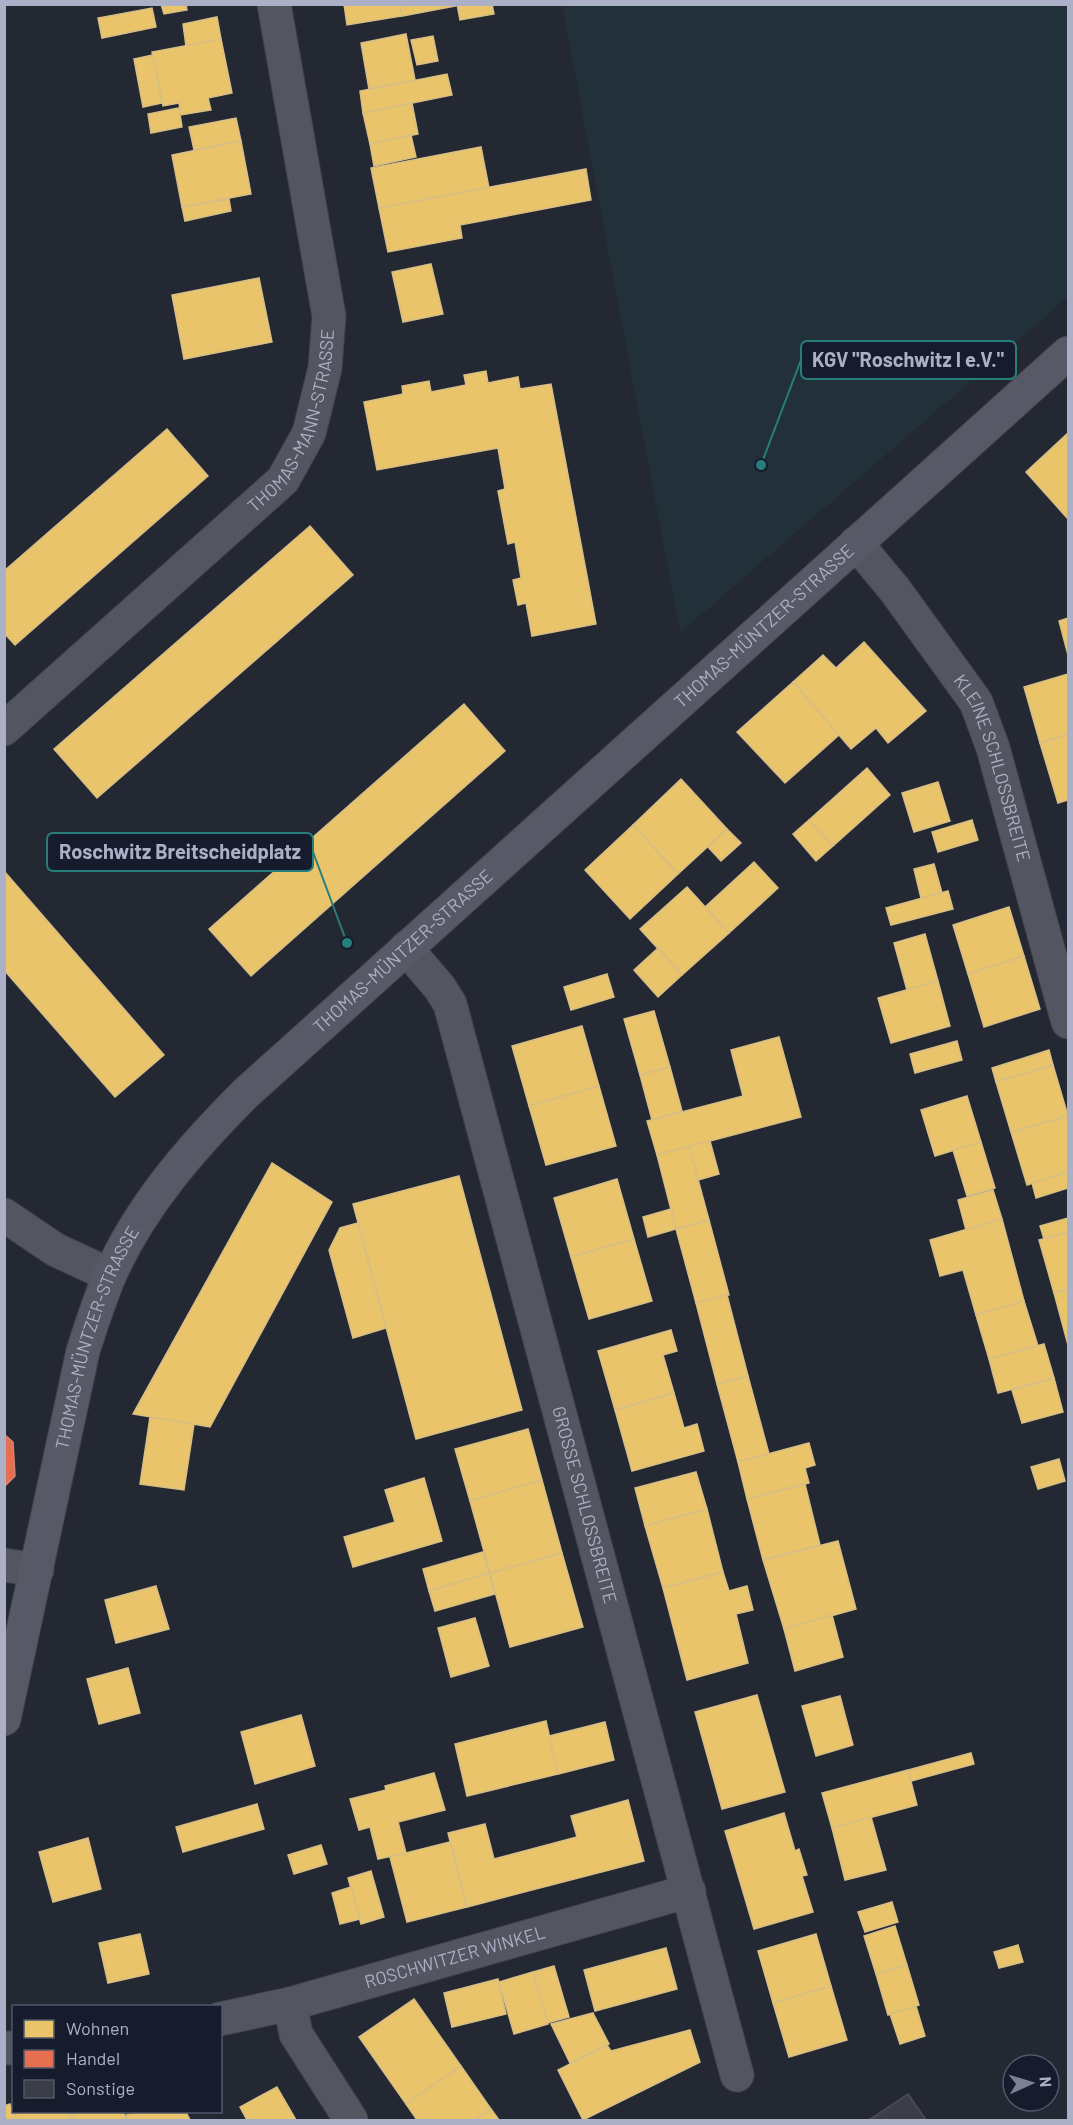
<svg xmlns="http://www.w3.org/2000/svg" width="1073" height="2125" font-family="Barlow,sans-serif">
<rect width="100%" height="100%" fill="#242833"/>
<path fill="#213039" d="M562 5H1068V297L680 633Z"/>
<g fill="#e9c46a" stroke="#d6be86" stroke-width="1.5">
<path d="M161 4H186L187 10 164 14Z"/>
<path d="M344 4H400L402 16 347 25Z"/>
<path d="M400 4H456V6L402 16Z"/>
<path d="M457 4H492L494 14 460 20Z"/>
<path d="M152 8 156 27 102 38 98 18Z"/>
<path d="M217 17 221 39 186 46 183 24Z"/>
<path d="M406 34 415 80 369 89 361 43Z"/>
<path d="M433 36 438 61 417 65 411 40Z"/>
<path d="M221 39 232 93 208 98 211 110 181 115 179 103 163 106 152 52Z"/>
<path d="M153 55 162 103 143 107 134 59Z"/>
<path d="M447 74 452 95 363 113 360 91Z"/>
<path d="M412 103 418 134 370 144 363 113Z"/>
<path d="M179 108 182 127 151 133 148 114Z"/>
<path d="M236 118 241 141 194 150 189 127Z"/>
<path d="M411 135 416 157 374 166 370 144Z"/>
<path d="M241 141 251 194 182 207 172 155Z"/>
<path d="M481 147 489 188 379 208 371 168Z"/>
<path d="M586 169 591 200 460 225 462 238 388 252 379 208Z"/>
<path d="M229 199 231 211 185 221 182 207Z"/>
<path d="M431 264 443 314 403 322 392 272Z"/>
<path d="M259 278 272 342 184 359 172 295Z"/>
<path d="M486 371 488 383 518 377 520 389 551 384 596 624 532 636 526 603 518 605 513 580 521 578 515 542 508 544 498 491 505 489 498 448 377 470 364 402 403 394 402 386 429 381 431 392 466 385 464 375Z"/>
<path d="M167 429 208 476 15 645 4 633V571Z"/>
<path d="M1068 433V519L1026 472Z"/>
<path d="M310 526 353 575 97 798 54 749Z"/>
<path d="M1068 618V655L1059 621Z"/>
<path d="M864 642 926 711 888 743 876 728 851 749 793 682 823 655 836 668Z"/>
<path d="M1068 674V734L1040 743 1024 687Z"/>
<path d="M793 682 839 735 785 783 737 732Z"/>
<path d="M464 704 505 751 251 976 209 929Z"/>
<path d="M1068 734V800L1058 803 1040 743Z"/>
<path d="M867 768 890 795 833 846 809 820Z"/>
<path d="M681 779 727 829 678 874 633 825Z"/>
<path d="M938 782 950 821 914 832 902 793Z"/>
<path d="M809 820 833 846 816 861 793 834Z"/>
<path d="M972 820 978 840 938 852 932 832Z"/>
<path d="M633 825 678 874 630 919 585 870Z"/>
<path d="M727 829 741 843 721 861 708 847Z"/>
<path d="M754 862 778 888 729 933 705 907Z"/>
<path d="M934 864 942 893 921 898 914 869Z"/>
<path d="M4 871 164 1055 115 1097 4 970Z"/>
<path d="M687 887 729 933 682 975 640 929Z"/>
<path d="M948 891 953 909 891 925 886 908Z"/>
<path d="M1009 907 1024 956 968 974 953 925Z"/>
<path d="M925 934 938 981 907 990 894 943Z"/>
<path d="M658 948 682 975 658 997 634 970Z"/>
<path d="M1024 956 1040 1009 984 1027 968 974Z"/>
<path d="M607 974 614 997 571 1010 564 987Z"/>
<path d="M938 981 950 1026 891 1043 878 998Z"/>
<path d="M654 1011 670 1067 640 1075 624 1019Z"/>
<path d="M582 1026 599 1086 529 1106 512 1046Z"/>
<path d="M779 1037 801 1117 657 1155 647 1121 743 1096 731 1050Z"/>
<path d="M957 1041 962 1060 915 1073 910 1054Z"/>
<path d="M1049 1050 1053 1065 996 1082 992 1068Z"/>
<path d="M1053 1065 1068 1116 1011 1132 996 1082Z"/>
<path d="M670 1067 682 1111 652 1120 640 1075Z"/>
<path d="M599 1086 616 1146 546 1165 529 1106Z"/>
<path d="M967 1096 981 1142 935 1156 921 1110Z"/>
<path d="M1068 1116V1172L1027 1185 1011 1132Z"/>
<path d="M710 1141 719 1174 698 1180 689 1146Z"/>
<path d="M981 1142 995 1188 967 1196 953 1150Z"/>
<path d="M689 1146 709 1220 676 1229 657 1155Z"/>
<path d="M272 1163 332 1202 210 1427 133 1414Z"/>
<path d="M1068 1172V1188L1036 1198 1032 1183Z"/>
<path d="M459 1176 522 1410 416 1439 353 1204Z"/>
<path d="M617 1179 634 1239 571 1257 554 1198Z"/>
<path d="M993 1190 1002 1219 966 1230 958 1200Z"/>
<path d="M671 1209 676 1229 648 1237 643 1217Z"/>
<path d="M1068 1218V1232L1044 1239 1040 1226Z"/>
<path d="M1002 1219 1024 1301 976 1315 963 1270 940 1276 930 1240Z"/>
<path d="M709 1220 729 1295 696 1303 676 1229Z"/>
<path d="M358 1223 386 1328 353 1338 329 1250 340 1228Z"/>
<path d="M1068 1232V1289L1054 1293 1039 1240Z"/>
<path d="M634 1239 652 1301 589 1319 571 1257Z"/>
<path d="M1068 1289V1345L1054 1293Z"/>
<path d="M727 1295 748 1376 717 1384 696 1303Z"/>
<path d="M1024 1301 1038 1346 989 1359 976 1315Z"/>
<path d="M671 1330 677 1351 663 1355 674 1393 615 1410 598 1351Z"/>
<path d="M1044 1344 1054 1378 998 1393 989 1359Z"/>
<path d="M748 1376 769 1454 738 1462 717 1384Z"/>
<path d="M1054 1378 1063 1412 1022 1423 1012 1390Z"/>
<path d="M674 1393 684 1428 697 1424 704 1451 632 1471 615 1410Z"/>
<path d="M150 1417 194 1424 184 1490 140 1484Z"/>
<path d="M528 1429 542 1480 470 1501 455 1449Z"/>
<path d="M809 1443 815 1465 805 1468 809 1483 747 1499 738 1462Z"/>
<path d="M1059 1459 1065 1481 1038 1489 1031 1467Z"/>
<path d="M696 1472 707 1509 645 1526 635 1488Z"/>
<path d="M424 1478 442 1541 353 1567 344 1537 395 1522 385 1490Z"/>
<path d="M542 1480 562 1553 490 1573 470 1501Z"/>
<path d="M805 1484 820 1545 763 1560 747 1499Z"/>
<path d="M707 1509 723 1572 663 1588 645 1526Z"/>
<path d="M838 1541 856 1609 784 1629 763 1560Z"/>
<path d="M483 1552 489 1573 429 1591 423 1569Z"/>
<path d="M562 1553 583 1627 510 1647 490 1573Z"/>
<path d="M723 1572 729 1591 747 1586 753 1610 736 1614 748 1663 687 1680 663 1588Z"/>
<path d="M489 1573 495 1594 435 1611 429 1591Z"/>
<path d="M156 1586 169 1629 116 1643 105 1600Z"/>
<path d="M832 1615 843 1657 795 1671 784 1629Z"/>
<path d="M475 1618 489 1666 451 1677 438 1628Z"/>
<path d="M128 1668 140 1713 99 1724 87 1679Z"/>
<path d="M757 1695 785 1792 722 1809 695 1712Z"/>
<path d="M840 1696 853 1745 816 1756 802 1706Z"/>
<path d="M301 1715 315 1766 255 1784 241 1732Z"/>
<path d="M546 1721 558 1774 467 1796 455 1744Z"/>
<path d="M605 1722 614 1760 558 1774 549 1736Z"/>
<path d="M971 1753 974 1764 911 1781 908 1770Z"/>
<path d="M908 1770 917 1805 832 1828 822 1793Z"/>
<path d="M434 1773 445 1810 398 1822 406 1853 378 1859 370 1827 359 1830 350 1799 386 1790 385 1786Z"/>
<path d="M628 1800 644 1861 467 1907 448 1833 485 1824 494 1859 577 1837 571 1816Z"/>
<path d="M257 1804 264 1829 183 1852 176 1827Z"/>
<path d="M784 1813 795 1851 799 1849 807 1875 802 1876 813 1912 754 1929 725 1831Z"/>
<path d="M871 1817 886 1870 845 1880 832 1828Z"/>
<path d="M88 1838 101 1889 53 1902 39 1852Z"/>
<path d="M450 1842 467 1907 407 1922 390 1857Z"/>
<path d="M321 1845 327 1864 294 1874 288 1855Z"/>
<path d="M371 1871 384 1917 361 1924 348 1878Z"/>
<path d="M351 1887 360 1919 340 1924 332 1893Z"/>
<path d="M892 1902 898 1922 865 1932 858 1912Z"/>
<path d="M895 1926 907 1965 876 1974 864 1936Z"/>
<path d="M140 1934 149 1974 108 1983 99 1943Z"/>
<path d="M816 1934 831 1986 773 2003 758 1951Z"/>
<path d="M1018 1945 1023 1962 999 1968 994 1952Z"/>
<path d="M666 1948 677 1989 595 2011 584 1970Z"/>
<path d="M907 1965 919 2005 888 2015 876 1974Z"/>
<path d="M554 1966 569 2017 547 2023 533 1972Z"/>
<path d="M533 1972 548 2024 514 2034 499 1982Z"/>
<path d="M498 1979 506 2014 452 2027 444 1993Z"/>
<path d="M831 1986 847 2040 789 2057 773 2003Z"/>
<path d="M414 1999 461 2066 406 2104 359 2037Z"/>
<path d="M916 2006 925 2036 900 2044 890 2014Z"/>
<path d="M593 2013 609 2044 570 2063 551 2024Z"/>
<path d="M690 2030 700 2062 583 2120 558 2070 607 2045 611 2051Z"/>
<path d="M461 2066 491 2109 474 2120H417L406 2104Z"/>
<path d="M277 2087 296 2120H247L240 2107Z"/>
<path d="M10 2104 14 2112 17 2120H4V2106Z"/>
<path d="M491 2109 499 2120H474Z"/>
<path d="M14 2112H70L74 2120H17Z"/>
<path d="M70 2112H123L127 2120H74Z"/>
<path d="M136 2112H186L190 2120H128L126 2115Z"/>
</g>
<path fill="#e76f51" stroke="#d58274" stroke-width="1.5" d="M4 1434 13 1442 15 1476 4 1487Z"/>
<path fill="#3b3e49" stroke="#4b4f5b" stroke-width="1.5" d="M908 2094 926 2120H869Z"/>
<g fill="none" stroke-linecap="round" stroke-linejoin="round">
<g stroke="#40434c" stroke-width="35">
<g id="minor">
<path id="s1" d="M856 543 895 590 976 702 993 748 1068 1022"/>
<path id="s2" d="M4 729 283 480 309 433 325 368 329 316 274 4"/>
<path id="s3" d="M406 948 440 988 450 1004 737 2075"/>
<path d="M4 1215 56 1250 110 1275"/>
<path d="M4 1565 37 1570"/>
<path d="M290 2004 296 2034 351 2120"/>
<path id="s4" d="M220 2019 290 2004 689 1891"/>
<path d="M4 2048H14"/>
</g>
</g>
<g stroke="#40434c" stroke-width="35">
<g id="secondary">
<path id="s5" d="M4 1719 83 1351C91 1326 99 1301 109 1277 140 1206 192 1147 246 1093L1068 353"/>
</g>
</g>
<use href="#minor" stroke="#535661" stroke-width="33"/>
<use href="#secondary" stroke="#575a66" stroke-width="33"/>
</g>
<g text-anchor="middle" stroke-width="6" stroke-linejoin="round" paint-order="stroke">
<g font-size="18" fill="#abb0c6" stroke="#171c2d">
<text dy="6" stroke="none"><textPath href="#s2" startOffset="432">THOMAS-MANN-STRASSE</textPath></text>
<text dy="6" stroke="none"><textPath href="#s5" startOffset="1383">THOMAS-MÜNTZER-STRASSE</textPath></text>
<text dy="6" stroke="none"><textPath href="#s1" startOffset="267">KLEINE SCHLOSSBREITE</textPath></text>
<text dy="6" stroke="none"><textPath href="#s5" startOffset="897">THOMAS-MÜNTZER-STRASSE</textPath></text>
<text dy="6" stroke="none"><textPath href="#s5" startOffset="393">THOMAS-MÜNTZER-STRASSE</textPath></text>
<text dy="6" stroke="none"><textPath href="#s3" startOffset="590">GROSSE SCHLOSSBREITE</textPath></text>
<text dy="6" stroke="none"><textPath href="#s4" startOffset="243">ROSCHWITZER WINKEL</textPath></text>
</g>
</g>
<path fill="none" stroke="#267f7b" stroke-width="2" d="M761 465L801 360M347 943L313 852"/>
<g fill="#267f7b" stroke="#171c2d" stroke-width="2">
<circle cx="761" cy="465" r="6"/>
<circle cx="347" cy="943" r="6"/>
</g>
<g fill="#171c2d" stroke="#267f7b" stroke-width="2">
<rect x="801" y="341" width="215" height="38" rx="6"/>
<rect x="47" y="833" width="266" height="38" rx="6"/>
</g>
<g font-size="20" text-anchor="middle" font-weight="bold" fill="#abb0c6">
<text x="908" y="367">KGV "Roschwitz I e.V."</text>
<text x="180" y="859">Roschwitz Breitscheidplatz</text>
</g>
<rect width="1073" height="2125" fill="none" stroke="#abb0c6" stroke-width="12"/>
<rect x="12" y="2005" width="210" height="108" fill="#171c2d" stroke="#52576a" stroke-width="1.5"/>
<rect x="24" y="2020" width="30" height="18" fill="#e9c46a" stroke="#52576a" stroke-width="1.5"/>
<text x="66" y="2035" font-size="18" fill="#abb0c6">Wohnen</text>
<rect x="24" y="2050" width="30" height="18" fill="#e76f51" stroke="#52576a" stroke-width="1.5"/>
<text x="66" y="2065" font-size="18" fill="#abb0c6">Handel</text>
<rect x="24" y="2080" width="30" height="18" fill="#3b3e49" stroke="#52576a" stroke-width="1.5"/>
<text x="66" y="2095" font-size="18" fill="#abb0c6">Sonstige</text>
<g transform="translate(1031 2083) rotate(86)"><circle r="28" fill="#171c2d" stroke="#52576a" stroke-width="1.5"/>
<path d="M0-4.5L10 22L0 15L-10 22Z" fill="#7c8093"/>
<text y="-9" font-size="16" font-weight="bold" text-anchor="middle" fill="#abb0c6">N</text>
</g>
</svg>
